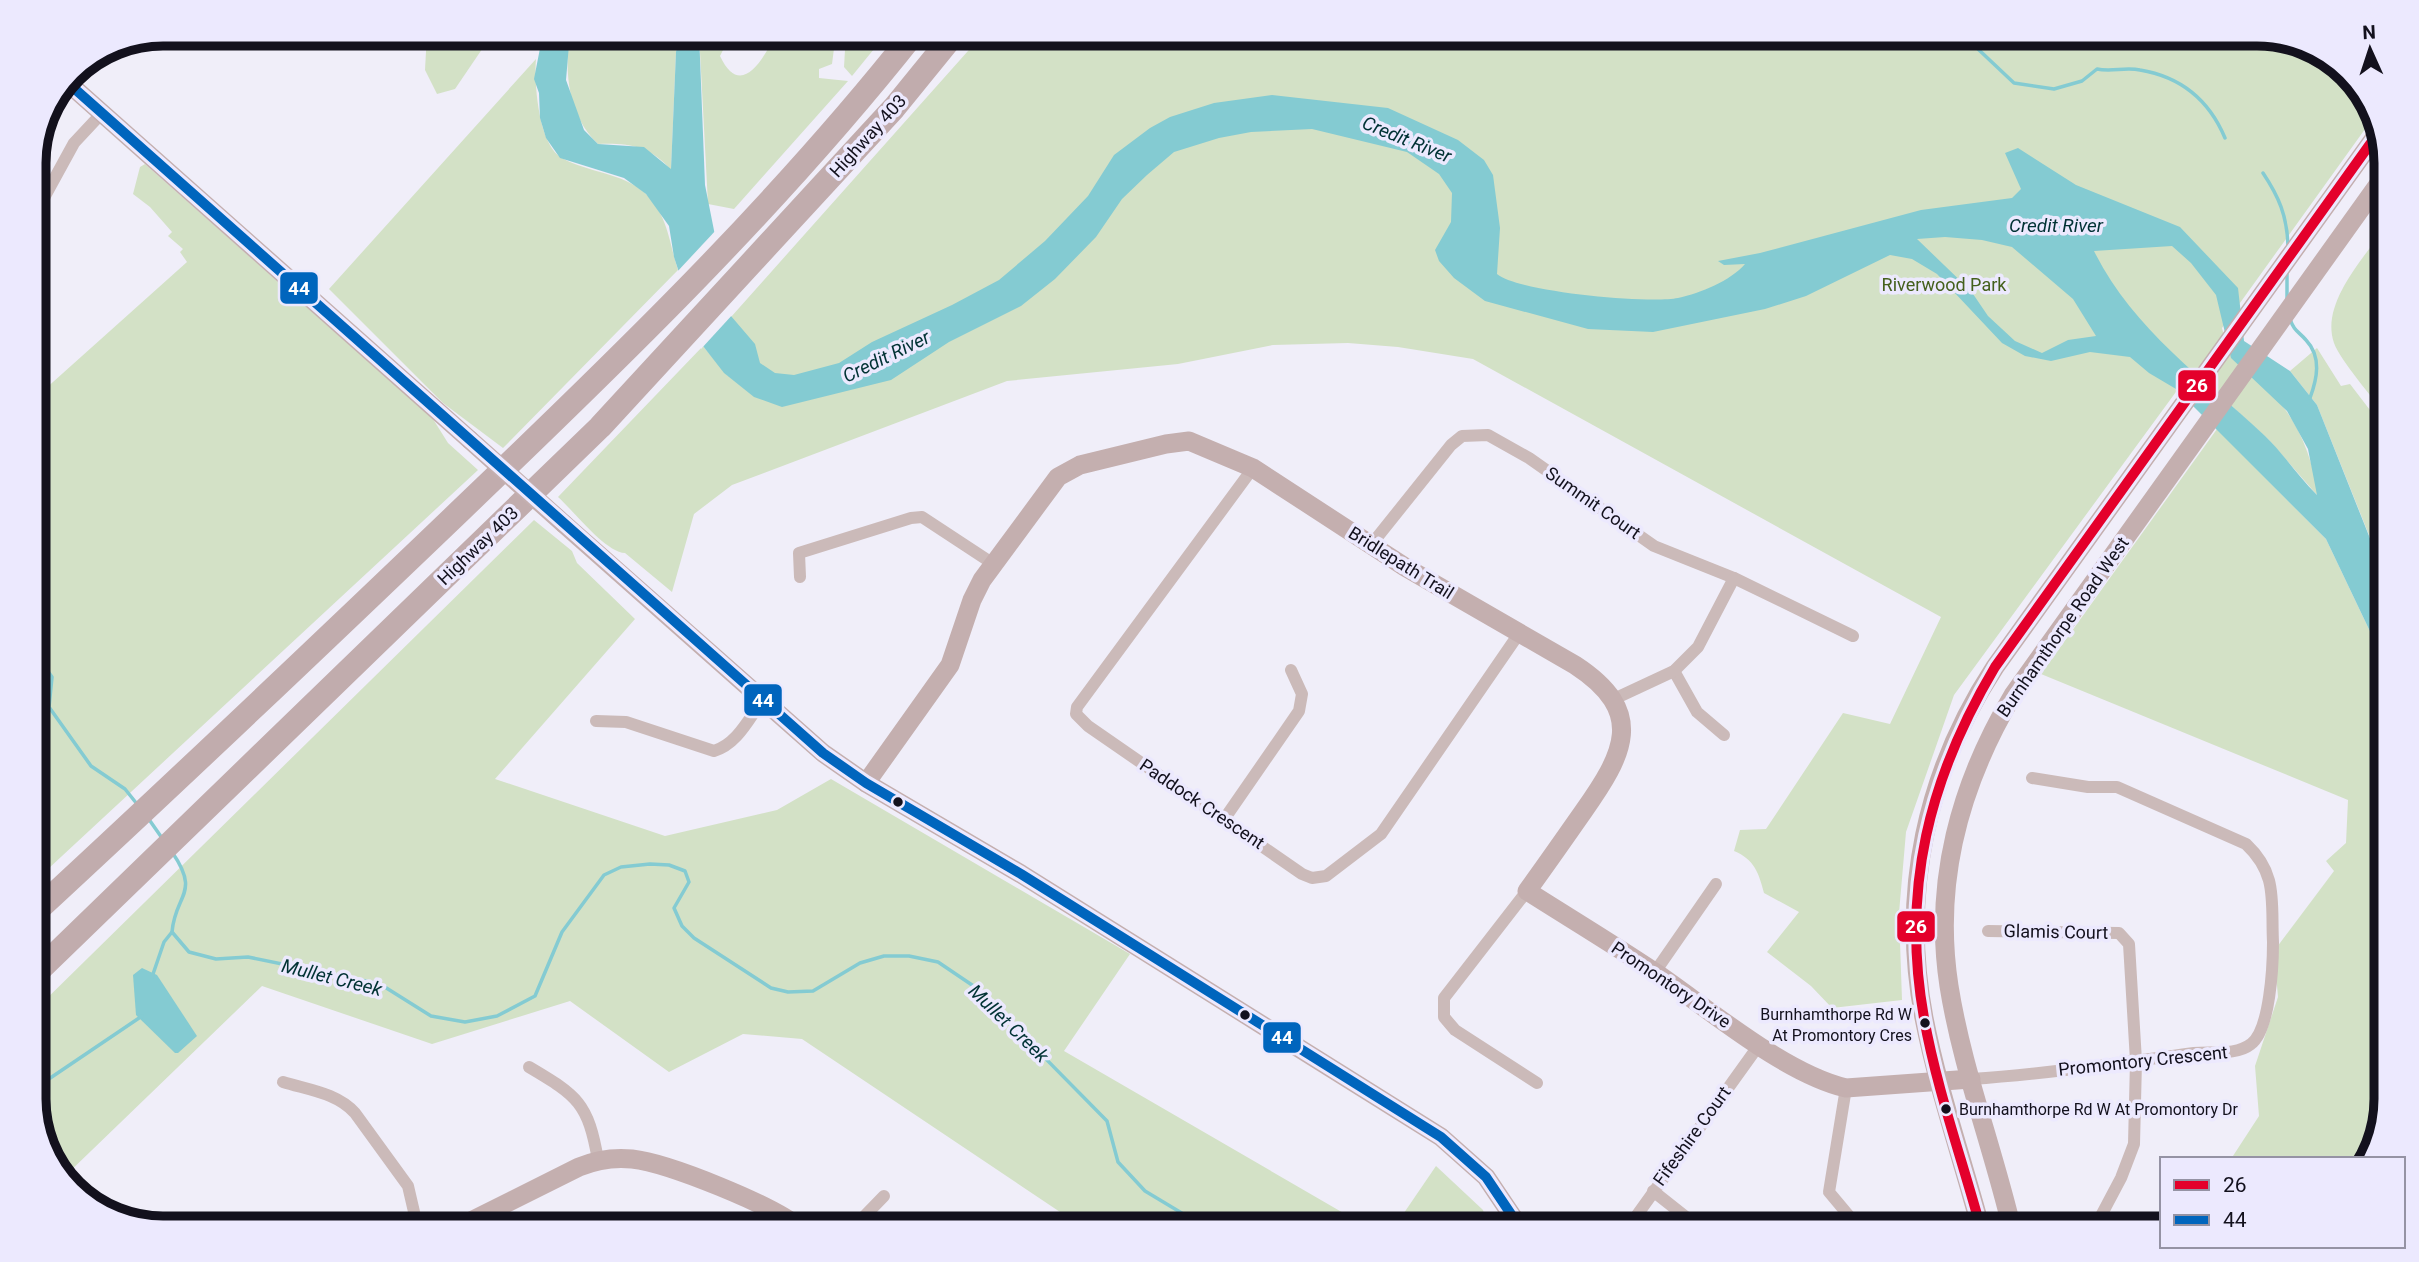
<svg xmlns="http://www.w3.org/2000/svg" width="2419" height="1262" font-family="Roboto,sans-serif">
<rect width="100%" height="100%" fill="#f0eef9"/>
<g fill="#d3e1c6">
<path d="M427 33H493L455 89 437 94 425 70Z"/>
<path d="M570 33H680L676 52 671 170C650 146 629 143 598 144 568 115 564 73 570 33Z"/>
<path d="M699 33H740L725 46 720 56C741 101 765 57 776 33H836L832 64 819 69V78L848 81 734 209 708 204Z"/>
<path d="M846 33H887L852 76 844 67Z"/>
<path d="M984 33H2256L2314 47 2364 91 2373 118 2222 328C2231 372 2264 379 2287 412 2305 438 2312 464 2319 493L2317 495 2269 440 2192 370 1954 695 1906 832 1899 913 1902 1000 1832 1008 1811 986 1767 952 1799 912 1764 893C1759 873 1754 859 1734 851L1740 830 1766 829 1843 713 1890 724 1941 617 1473 359 1398 347 1348 343 1273 345 1178 364 1007 381 732 485 694 514 672 592 625 553C606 553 573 510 558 497L703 346 728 376 731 317Z"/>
<path d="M536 59C534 82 538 145 562 158 589 173 621 172 645 193 668 215 669 242 678 270L503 448 443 403 329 289Z"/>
<path d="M145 164 433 419 448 443 478 470 34 882V399L187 262 180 252 183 249 168 236 172 232 150 207 133 194 140 167Z"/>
<path d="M2386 226V415C2373 398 2340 360 2334 343 2320 303 2365 257 2386 226Z"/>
<path d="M2317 348 2341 386 2350 384 2386 431V585L2378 578 2373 545 2317 405 2290 371Z"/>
<path d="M2217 429 2326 539 2386 665V1099L2371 1159H2231L2259 1116 2255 1066 2278 997 2274 951 2334 871 2326 861 2346 843 2348 800 2041 674Z"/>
<path d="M534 520 572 551 577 563 635 619 495 779 665 836 777 810 831 779 1130 954 1064 1051 1371 1229H1091L1066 1216 802 1039 743 1034 669 1072 570 1001 432 1044 262 986 63 1178 55 1171 34 1108V1011Z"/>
<path d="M1436 1166 1483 1210 1489 1229H1393Z"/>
</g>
<g fill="#84cbd2" fill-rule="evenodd">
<path d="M543 33H570L566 80 584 130 598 144 644 147 671 169 676 52 680 33H699L705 185 731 316 755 344 760 363 775 373 794 375 839 363 872 342 952 305 999 280 1045 241 1088 196 1114 155 1150 128 1170 117 1214 103 1272 95 1388 108 1458 140 1484 160 1493 175 1500 228 1497 274C1518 292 1649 304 1678 298 1701 293 1730 281 1745 264L1724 265 1718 261 1760 253 1921 210 2012 198 2021 189 2005 153 2018 148 2076 185 2180 227 2238 288 2244 341 2290 371 2317 405 2373 546 2378 578 2386 585V665L2326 539 2176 389 2149 373 2130 357 2090 352 2051 361 2025 356 2002 343 1937 274 1912 259 1890 255 1806 296 1765 309 1653 332 1588 329 1485 301 1454 278 1439 261 1435 250 1451 222 1452 193 1439 174 1407 152 1312 129 1251 132 1219 138 1174 152 1147 175 1122 199 1096 237 1055 279 1021 306 949 342 891 380 782 407 754 397 724 373 703 346 674 257 669 226 646 194 624 178 560 158 546 138 540 118 539 93 534 79ZM1945 237 1982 240 2012 247 2073 299 2096 336 2068 340 2042 353 2015 341 1988 316 1971 291 1917 239ZM2172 246 2191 263 2216 295 2231 358 2287 411 2308 449 2317 495C2298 476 2283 453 2264 435 2202 377 2132 328 2094 251Z"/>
<path d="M142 968 157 975 197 1036 178 1053H175L136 1015 133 975Z"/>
</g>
<path fill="#f0eef9" d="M717 229 734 313 701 349 676 273Z"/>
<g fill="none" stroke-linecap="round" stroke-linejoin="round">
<g stroke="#84cbd2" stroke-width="3.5">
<path d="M1961 33 2014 83 2054 89 2082 81 2097 69C2111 72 2126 67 2140 70 2182 77 2209 100 2225 138"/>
<path d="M2263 173C2279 197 2287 216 2288 245"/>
<path d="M2287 301V274"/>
<path d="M2290 319C2294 331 2298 331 2306 340 2322 357 2317 379 2310 398"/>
<path d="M34 652 52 677 49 707 91 766 125 789 137 804"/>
<path d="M148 818 162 838"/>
<path d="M172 852C201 894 175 894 172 932L189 952 216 959 248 957 380 984 431 1016 465 1022 497 1016 535 996 562 932 604 875 621 867 650 864 669 865 685 871 689 882 674 908 682 926 694 938 771 988 788 992 813 991 860 963 884 956H909L938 962 975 987 1107 1121 1118 1162 1145 1191 1190 1218 1218 1229"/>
<path d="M152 977 164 942 172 932"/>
<path d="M34 1089 142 1016"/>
</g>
<g stroke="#cbbab9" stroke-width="12">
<path d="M34 216 74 143 102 113"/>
<path d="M1253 468 1077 707 1076 714 1088 726 1302 874 1312 878 1326 876 1381 834 1518 635"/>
<path d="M1371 545 1451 445 1462 436 1488 435 1529 458 1654 546 1734 578 1853 636"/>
<path d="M800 577 799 553 911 518 922 517 995 565"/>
<path d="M1674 671 1697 712 1724 735"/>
<path d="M1614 699 1674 671 1698 647 1734 578"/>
<path d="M596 721 626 722 714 751C737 744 748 720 762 701"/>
<path d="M1225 818 1299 711 1302 694 1291 670"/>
<path d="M1527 891 1444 998V1017L1455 1030 1537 1083"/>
<path d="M1988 931 2119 933 2129 944 2136 1061 2134 1144 2121 1178 2094 1229"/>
<path d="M1655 972 1716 884"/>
<path d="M529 1067C578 1096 588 1103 598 1160"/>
<path d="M1971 1079C2046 1074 2120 1063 2194 1053 2212 1051 2236 1056 2251 1044 2270 1030 2273 966 2273 942 2271 901 2278 874 2246 844L2117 787H2088L2032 778"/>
<path d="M283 1082C309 1090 337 1093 355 1113L408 1186 418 1229"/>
<path d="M1846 1088 1829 1192 1860 1229"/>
<path d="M1653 1191 1701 1229"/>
<path d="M852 1229 884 1196"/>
<path d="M1627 1229 1759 1045"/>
</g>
<g stroke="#c4afaf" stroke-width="19">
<path d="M67 82 470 440"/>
<path d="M564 524 823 753 866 783 1021 874 1441 1137 1486 1177 1521 1229"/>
<path d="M866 783 950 665 972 600 982 580 1058 477 1080 465 1166 444 1189 441 1253 468 1405 567 1575 665C1647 712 1624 754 1583 812 1564 839 1546 865 1527 891 1571 919 1616 946 1659 975 1711 1011 1786 1074 1846 1088L1971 1079"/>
<path d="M455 1229 579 1167C596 1160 613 1157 632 1159 668 1163 773 1205 801 1229"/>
<path d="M1981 1229C1962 1158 1938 1089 1924 1018 1900 893 1926 772 1995 667L2378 133"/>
<path d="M2012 1229C1993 1148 1962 1068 1949 986 1933 883 1960 784 2013 695L2385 175"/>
</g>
<g stroke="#c1acad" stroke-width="24">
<path d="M34 913C178 780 320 645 462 509 620 358 778 205 914 33"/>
<path d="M34 975 600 427 894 108 955 33"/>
</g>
<path stroke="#c4afaf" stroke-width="19" d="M470 440 564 524"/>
<g stroke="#ece9fe" stroke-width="16">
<path id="bus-1" d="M1981 1229C1962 1159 1937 1090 1924 1018 1901 889 1929 778 1995 667L2378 133"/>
</g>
<g stroke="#ece9fe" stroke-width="16">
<path id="bus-2" d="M67 82 823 753 866 783 1021 874 1441 1137 1486 1177 1521 1229"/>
</g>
<use href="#bus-1" stroke="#e4002b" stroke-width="10"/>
<use href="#bus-2" stroke="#0065bd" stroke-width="10"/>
</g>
<g fill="#13111d" stroke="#ece9fe" stroke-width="2.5">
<circle cx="898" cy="802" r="6"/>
<circle cx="1245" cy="1015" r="6"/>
<circle cx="1925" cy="1023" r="6"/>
<circle cx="1946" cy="1109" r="6"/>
</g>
<g text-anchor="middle" stroke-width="7" stroke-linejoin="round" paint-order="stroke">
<g font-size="16" fill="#13111d" stroke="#ece9fe" text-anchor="end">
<text x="1912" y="1020">Burnhamthorpe Rd W<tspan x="1912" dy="21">At Promontory Cres</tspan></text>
<text x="1959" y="1115" text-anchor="start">Burnhamthorpe Rd W At Promontory Dr</text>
</g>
<g font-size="18" fill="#13111d" stroke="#ece9fe">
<text transform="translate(868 136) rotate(-48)" y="6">Highway 403</text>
<text transform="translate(1593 503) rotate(35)" y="6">Summit Court</text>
<text transform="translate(478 546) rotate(-44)" y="6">Highway 403</text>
<text transform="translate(1401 563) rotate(32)" y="6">Bridlepath Trail</text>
<text transform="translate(2063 627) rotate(-55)" y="6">Burnhamthorpe Road West</text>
<text transform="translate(1202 804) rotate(34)" y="6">Paddock Crescent</text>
<text transform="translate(2056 932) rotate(1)" y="6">Glamis Court</text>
<text transform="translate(1671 985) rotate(34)" y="6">Promontory Drive</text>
<text transform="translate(2143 1061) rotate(-6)" y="6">Promontory Crescent</text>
<text transform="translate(1692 1136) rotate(-54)" y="6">Fifeshire Court</text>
</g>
<g font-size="18" fill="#44601d" stroke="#ece9fe">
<text x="1944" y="291">Riverwood Park</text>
</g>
<g font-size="19" font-style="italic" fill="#003234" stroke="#ece9fe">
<text transform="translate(1407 139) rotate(22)" y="7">Credit River</text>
<text x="2056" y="232">Credit River</text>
<text transform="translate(886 356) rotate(-26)" y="7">Credit River</text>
<text transform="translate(332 977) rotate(14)" y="7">Mullet Creek</text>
<text transform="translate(1009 1023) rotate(44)" y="7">Mullet Creek</text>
</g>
</g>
<path d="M0 0H2419V1262H0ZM163 46H2257A117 117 0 0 1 2374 163V1099A117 117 0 0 1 2257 1216H163A117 117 0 0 1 46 1099V163A117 117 0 0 1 163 46Z" fill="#ece9fe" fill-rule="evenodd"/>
<path fill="none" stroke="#13111d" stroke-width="9" d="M163 46H2257A117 117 0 0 1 2374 163V1099A117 117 0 0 1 2257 1216H163A117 117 0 0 1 46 1099V163A117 117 0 0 1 163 46Z"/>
<g stroke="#ece9fe" stroke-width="2.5">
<rect x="279" y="271" width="40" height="34" rx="7" fill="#0065bd"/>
<rect x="2177" y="369" width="40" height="33" rx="7" fill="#e4002b"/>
<rect x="743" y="683" width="40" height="34" rx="7" fill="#0065bd"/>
<rect x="1896" y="910" width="40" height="33" rx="7" fill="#e4002b"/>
<rect x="1262" y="1021" width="40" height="33" rx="7" fill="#0065bd"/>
</g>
<g font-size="19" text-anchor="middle" font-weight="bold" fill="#fff">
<text x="299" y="295">44</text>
<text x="2197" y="392">26</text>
<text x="763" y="707">44</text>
<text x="1916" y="933">26</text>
<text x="1282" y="1044">44</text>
</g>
<rect x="2160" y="1157" width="245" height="91" fill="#ece9fe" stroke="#9593a4" stroke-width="2"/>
<rect x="2174" y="1180" width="35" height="10" fill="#e4002b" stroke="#9593a4" stroke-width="2"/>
<text x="2223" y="1192" font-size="21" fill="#13111d">26</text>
<rect x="2174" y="1215" width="35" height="10" fill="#0065bd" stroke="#9593a4" stroke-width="2"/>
<text x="2223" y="1227" font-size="21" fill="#13111d">44</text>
<g transform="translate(2370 49) rotate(357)" stroke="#ece9fe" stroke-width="5" paint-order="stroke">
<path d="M0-5L12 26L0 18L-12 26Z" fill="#13111d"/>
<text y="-10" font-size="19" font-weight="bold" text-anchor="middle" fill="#13111d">N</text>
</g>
</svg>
